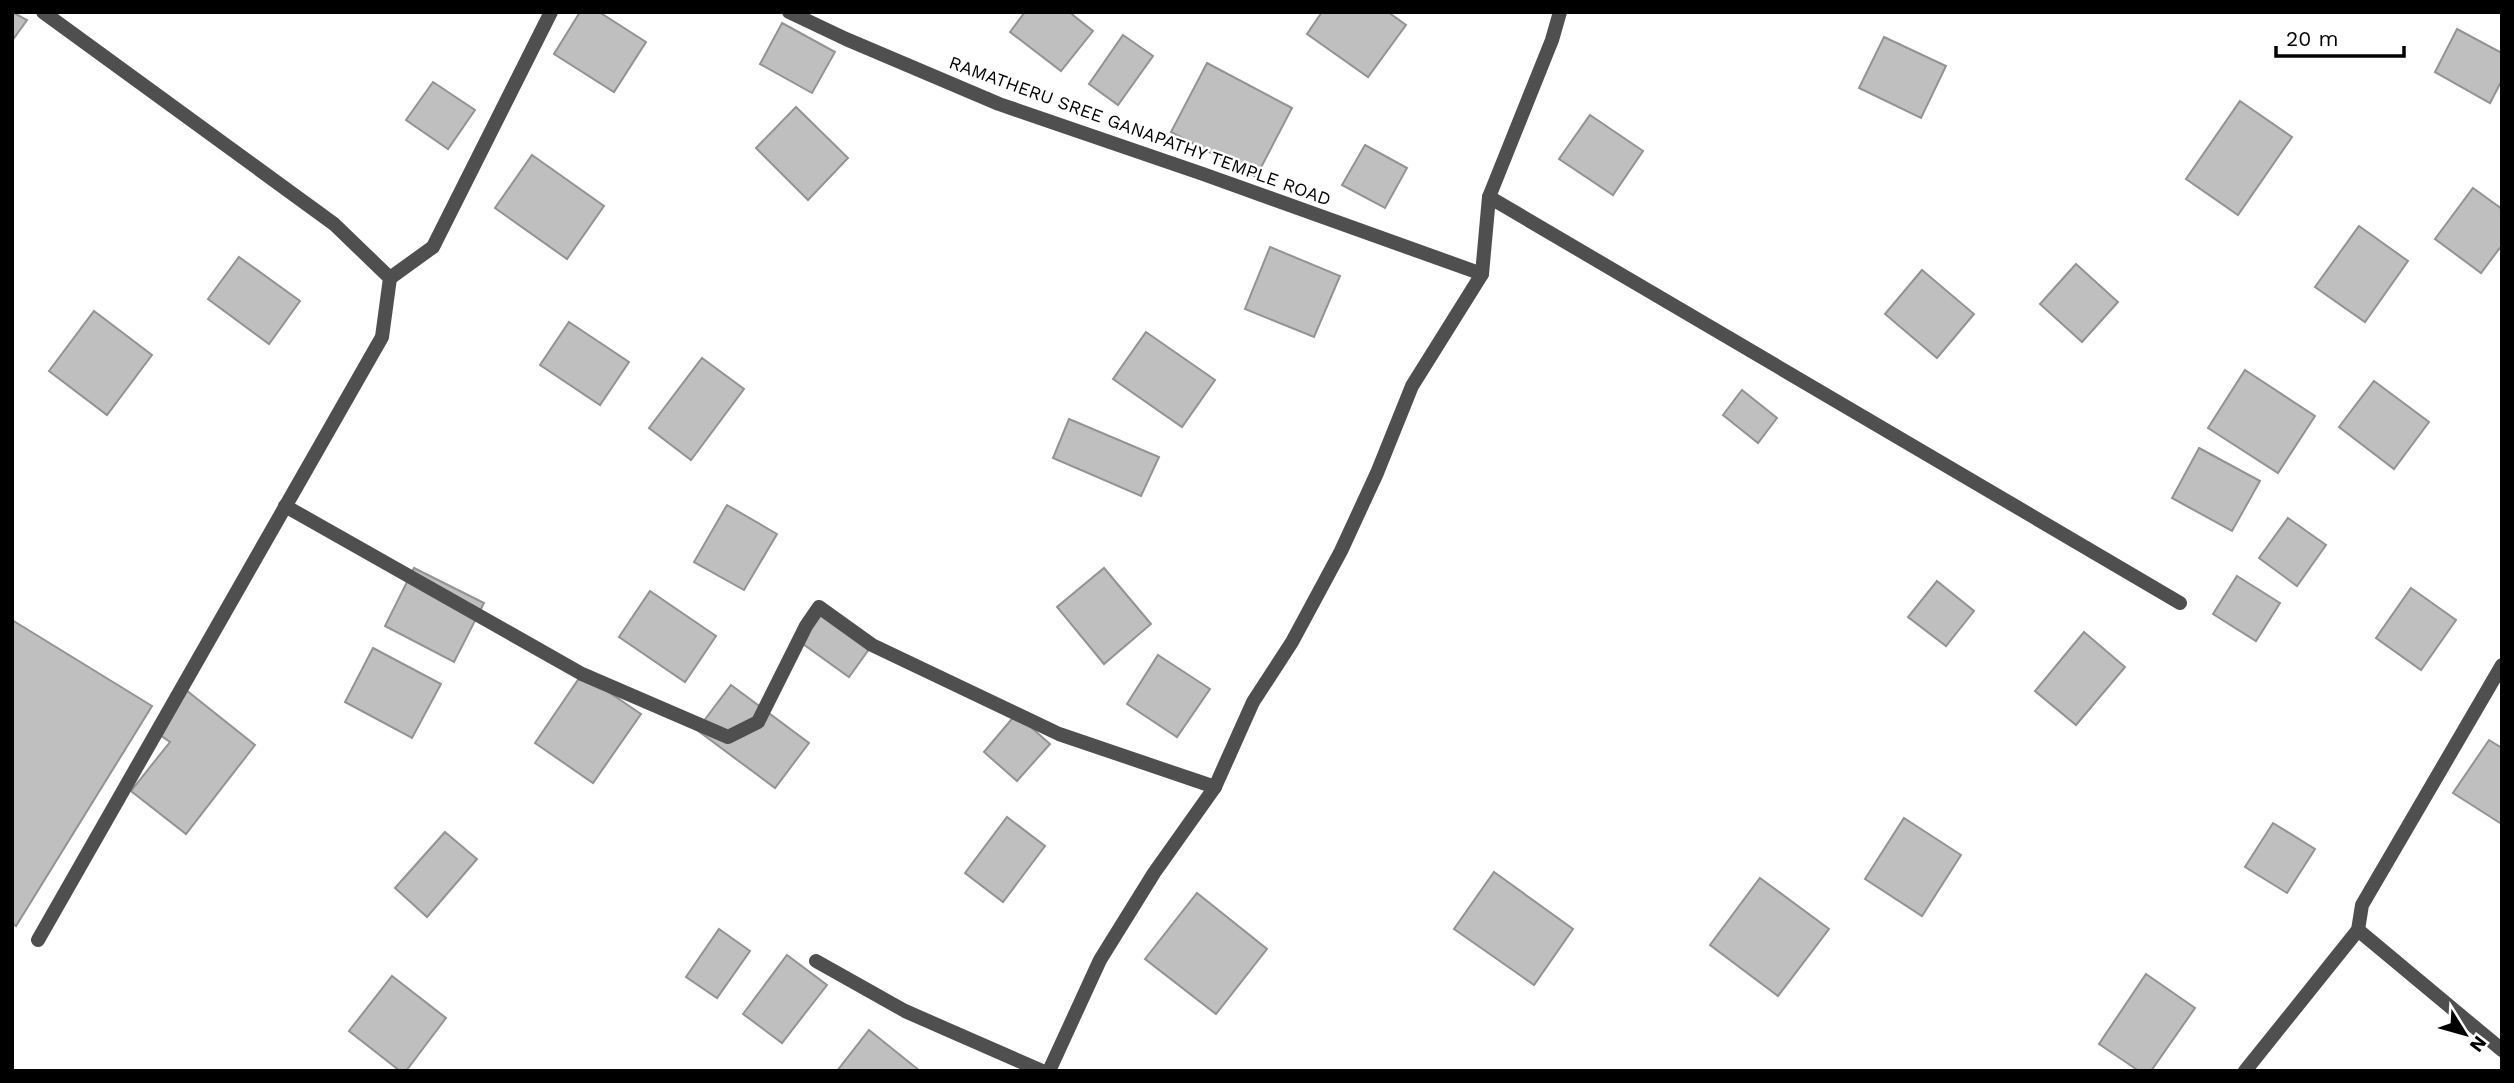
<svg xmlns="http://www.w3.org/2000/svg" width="2514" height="1083" font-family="'Work Sans',sans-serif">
<rect width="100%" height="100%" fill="#fff"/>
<g fill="#bfbfbf" stroke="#939393" stroke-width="2">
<path d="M12 12 27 20 12 41Z"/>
<path d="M580 12H599L646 42 614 92 554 54Z"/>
<path d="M1025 12H1069L1093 31 1061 71 1010 32Z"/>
<path d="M1322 12H1388L1406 25 1368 77 1307 34Z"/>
<path d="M782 23 835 52 812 93 760 64Z"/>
<path d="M2457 29 2502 53V80L2490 103 2435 72Z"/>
<path d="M1123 35 1153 56 1118 105 1089 84Z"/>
<path d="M1884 37 1946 66 1921 118 1859 88Z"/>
<path d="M1207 63 1292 108 1256 177 1171 132Z"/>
<path d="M433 82 475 110 448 149 406 120Z"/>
<path d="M2240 101 2292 137 2238 215 2186 179Z"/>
<path d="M796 107 848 158 808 200 756 148Z"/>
<path d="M1590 115 1643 151 1613 195 1559 159Z"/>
<path d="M1365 145 1407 168 1385 208 1342 185Z"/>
<path d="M532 155 604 206 567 259 495 208Z"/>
<path d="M2473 188 2502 209V245L2481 273 2435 239Z"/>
<path d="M2359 226 2408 261 2365 322 2315 287Z"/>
<path d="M1270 247 1340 276 1314 337 1245 309Z"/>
<path d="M239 257 300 301 269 344 208 299Z"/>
<path d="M2076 264 2118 302 2082 342 2040 304Z"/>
<path d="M1922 270 1974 314 1937 358 1885 314Z"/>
<path d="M94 311 152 355 107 415 49 371Z"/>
<path d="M569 322 629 362 600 405 540 365Z"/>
<path d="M1146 332 1215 380 1182 427 1113 379Z"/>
<path d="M702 358 744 389 691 460 649 428Z"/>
<path d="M2245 370 2315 416 2278 473 2208 428Z"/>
<path d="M2374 381 2429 422 2394 469 2339 427Z"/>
<path d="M1742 390 1777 418 1758 443 1723 415Z"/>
<path d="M1069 419 1159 457 1141 496 1053 458Z"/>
<path d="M2199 448 2260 481 2232 531 2172 498Z"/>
<path d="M727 505 777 534 744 590 694 562Z"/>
<path d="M2288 518 2326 545 2297 586 2259 558Z"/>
<path d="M414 568 484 603 454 662 385 626Z"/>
<path d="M1104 568 1151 624 1104 664 1057 607Z"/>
<path d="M2237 576 2280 603 2256 641 2213 614Z"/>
<path d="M1937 581 1974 611 1946 646 1908 617Z"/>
<path d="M2411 588 2456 620 2421 670 2376 638Z"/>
<path d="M650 591 716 636 685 682 619 637Z"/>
<path d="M819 607 872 645 849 677 796 639Z"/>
<path d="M12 620 152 706 16 926 12 923Z"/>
<path d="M2084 632 2125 667 2076 725 2035 691Z"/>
<path d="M373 648 441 684 412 738 345 702Z"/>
<path d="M1158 655 1210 689 1177 737 1127 704Z"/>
<path d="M582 674 641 714 593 783 535 743Z"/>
<path d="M731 685 809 743 775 788 697 730Z"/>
<path d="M186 690 255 745 186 834 131 791 170 742 154 731Z"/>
<path d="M1016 714 1050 744 1017 781 984 752Z"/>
<path d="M2489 740 2502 748V820L2500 823 2453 793Z"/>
<path d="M1007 817 1045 846 1003 902 965 873Z"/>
<path d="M1904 818 1961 855 1922 916 1865 879Z"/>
<path d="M2273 823 2315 849 2287 893 2245 867Z"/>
<path d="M445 832 477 859 427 917 395 888Z"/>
<path d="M1494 872 1573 929 1534 985 1454 929Z"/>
<path d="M1760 878 1829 929 1778 996 1710 945Z"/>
<path d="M1197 893 1267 949 1216 1014 1145 959Z"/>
<path d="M719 929 750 951 717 998 686 977Z"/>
<path d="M787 955 827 985 782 1043 743 1014Z"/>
<path d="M2146 974 2195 1008 2151 1071H2139L2099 1044Z"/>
<path d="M392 976 446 1018 406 1071H400L349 1031Z"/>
<path d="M869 1030 920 1071H837Z"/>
</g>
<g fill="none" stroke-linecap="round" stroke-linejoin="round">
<g stroke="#4f4f4f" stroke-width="14">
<path d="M789 12 846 39 999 104 1203 174 1482 274"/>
<path d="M1489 197 2180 603"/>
<path d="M390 278 433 247 551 12"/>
<path d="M285 506 582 674 728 737 758 722 806 626 819 607 872 645 1059 734 1215 787"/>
<path d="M2358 930 2502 1050"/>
<path d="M38 940 382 337 390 278 334 224 43 12"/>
<path d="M816 961 905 1011 1042 1071"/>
<path d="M1049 1071 1100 960 1154 873 1215 787 1253 702 1292 642 1341 551 1377 473 1412 386 1482 274 1489 197 1552 40 1560 12"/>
<path d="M2245 1071 2358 930 2362 905 2502 665"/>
</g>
</g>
<g text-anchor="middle" stroke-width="5" stroke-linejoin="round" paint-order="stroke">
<g font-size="18" fill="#000" stroke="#fff">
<text transform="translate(1140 131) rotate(20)" y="6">RAMATHERU SREE GANAPATHY TEMPLE ROAD</text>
</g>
</g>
<rect width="2514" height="1083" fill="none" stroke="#000000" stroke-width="28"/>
<g transform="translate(2465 1034) rotate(127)" stroke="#ffffff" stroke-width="5" paint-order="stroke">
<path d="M0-5L12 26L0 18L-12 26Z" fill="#000000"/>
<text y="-10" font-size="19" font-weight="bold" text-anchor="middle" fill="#000000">N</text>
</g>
<path d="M2276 46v10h128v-10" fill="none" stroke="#000000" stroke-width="3.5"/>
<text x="2286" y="46" font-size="21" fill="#000000" stroke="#ffffff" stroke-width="5" paint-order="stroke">20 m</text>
</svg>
